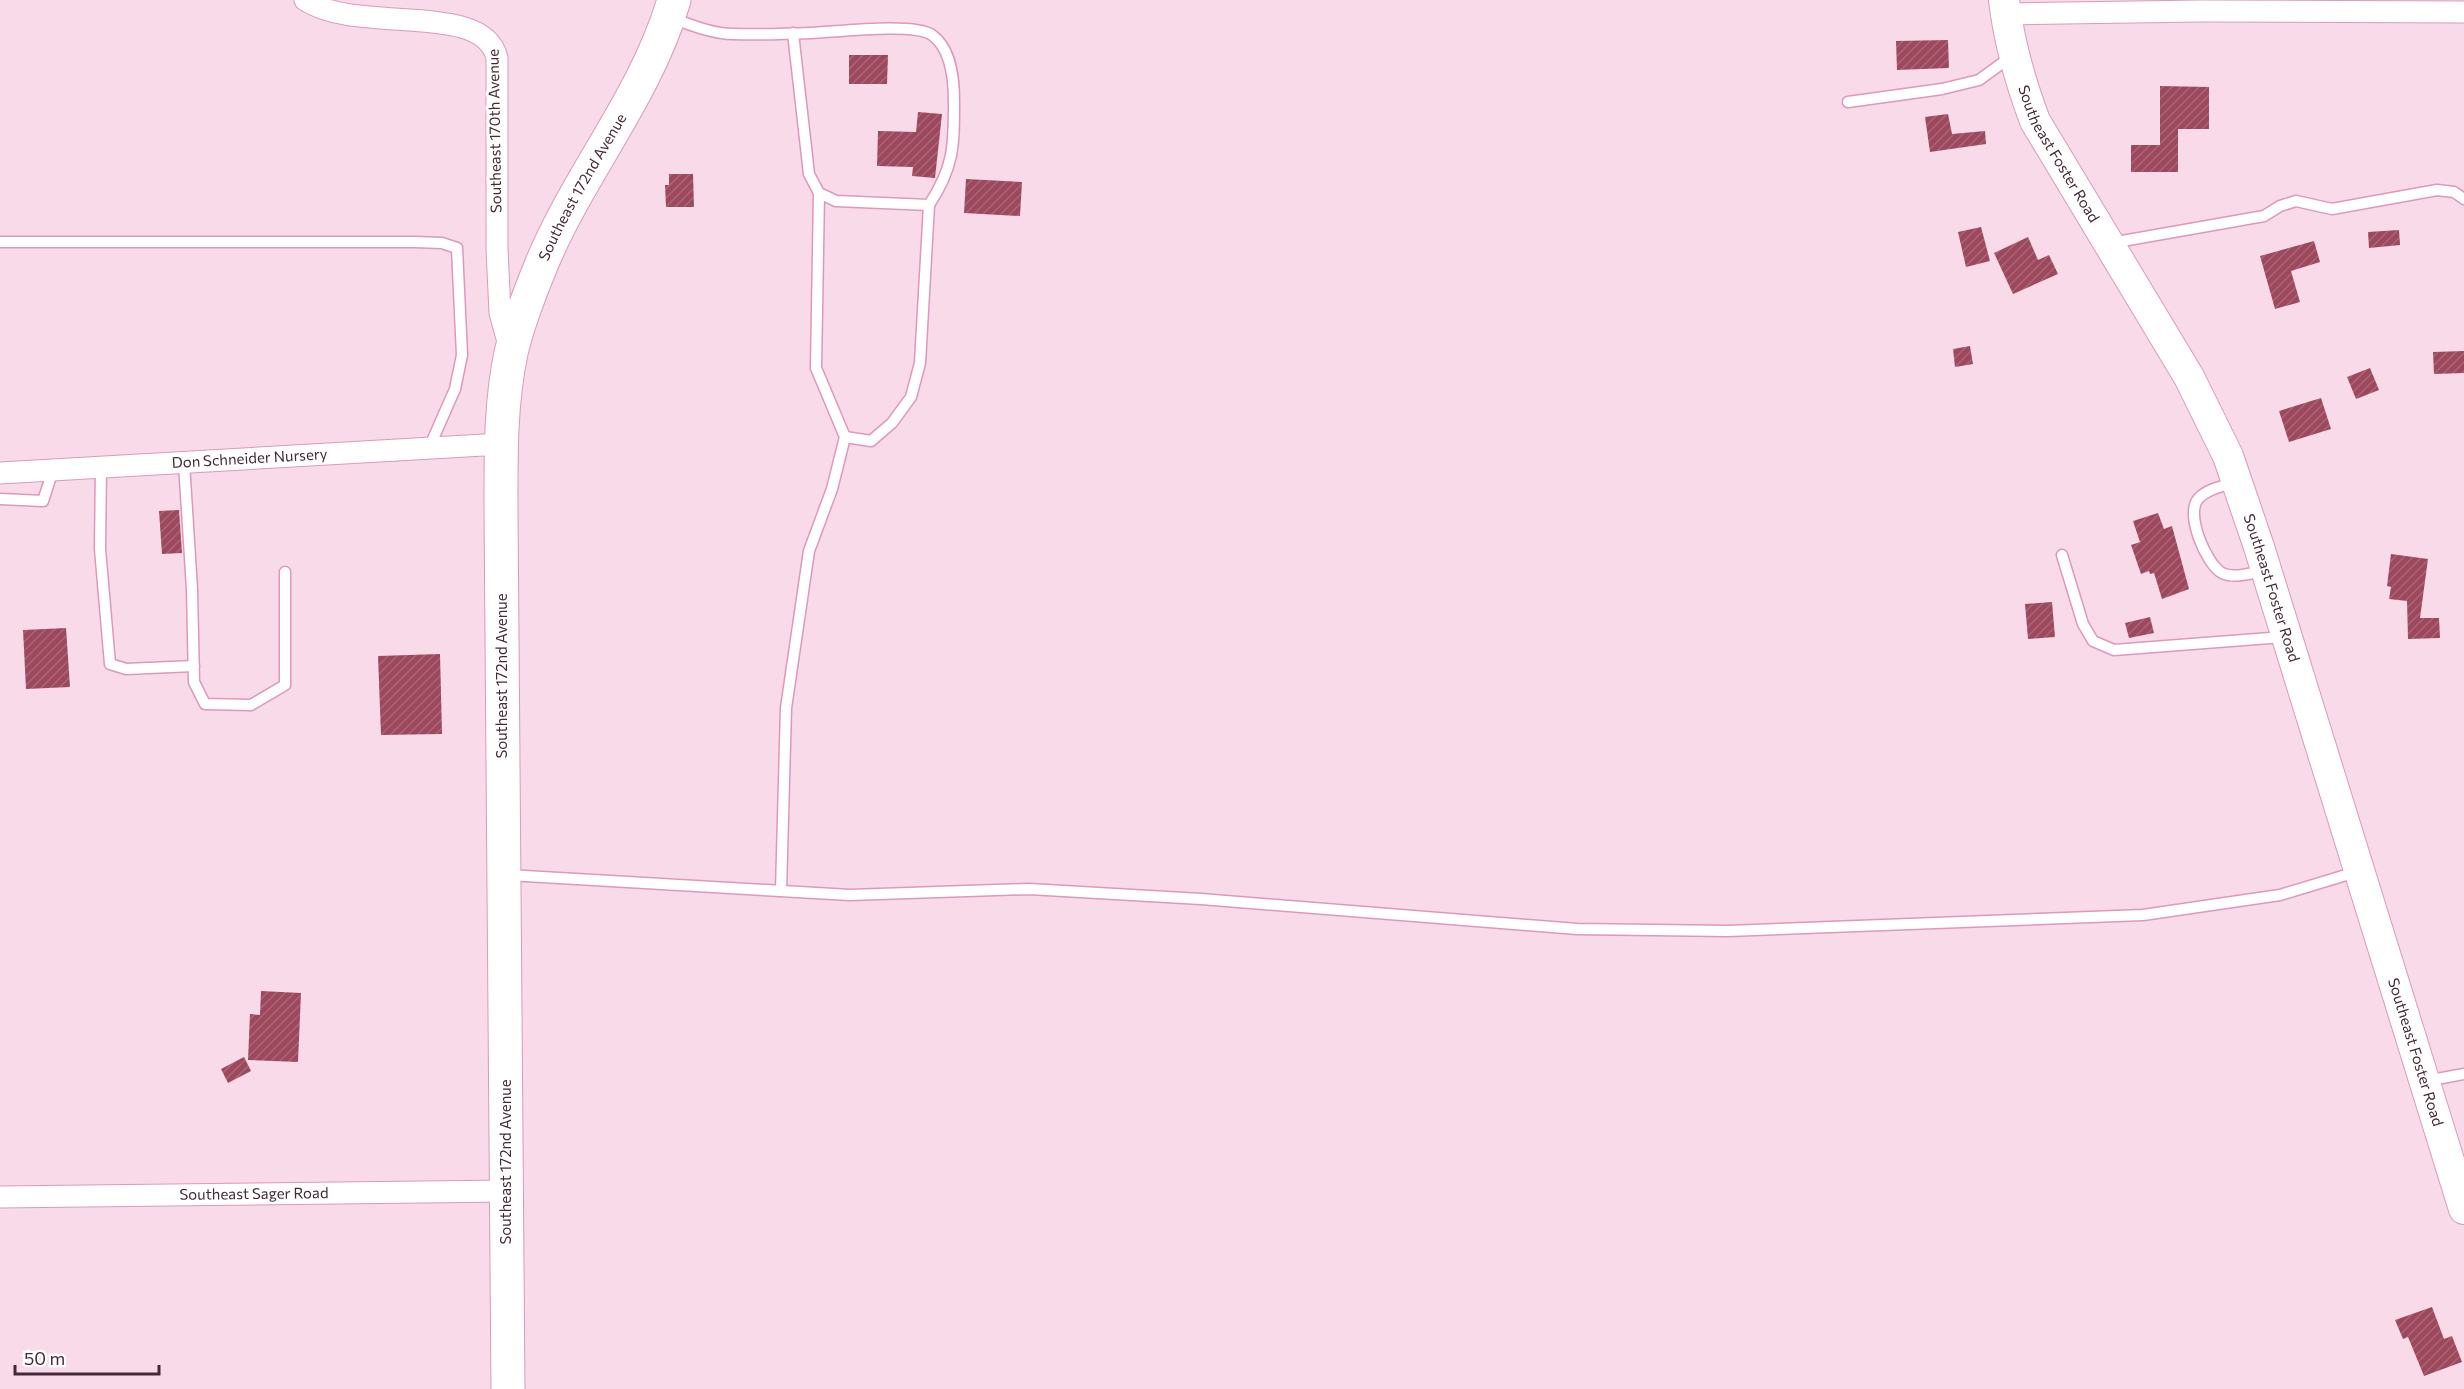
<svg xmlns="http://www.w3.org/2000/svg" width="2464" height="1389" font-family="Commissioner,sans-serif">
<defs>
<pattern id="building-hatch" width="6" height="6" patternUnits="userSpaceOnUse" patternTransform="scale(1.5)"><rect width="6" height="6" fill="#9d485d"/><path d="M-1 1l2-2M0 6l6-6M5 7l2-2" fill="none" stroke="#a86677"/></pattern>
</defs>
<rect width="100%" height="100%" fill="#f8dae9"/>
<g fill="url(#building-hatch)">
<path d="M1948 40 1949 68 1897 70 1896 41Z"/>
<path d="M849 55H888L887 84H849Z"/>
<path d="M2160 86 2209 87V129H2178V172H2131V145H2160Z"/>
<path d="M918 112 942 114 935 178 912 176 913 167 877 166 878 131 916 132Z"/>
<path d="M1948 114 1952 134 1985 131 1986 144 1930 152 1925 117Z"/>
<path d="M669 174H693L694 207H666L665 185H669Z"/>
<path d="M966 179 1022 182 1020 216 964 213Z"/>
<path d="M1981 227 1990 261 1966 267 1958 232Z"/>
<path d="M2399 230 2400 245 2369 248 2368 232Z"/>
<path d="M2028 237 2038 260 2049 255 2058 274 2013 294 1994 253Z"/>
<path d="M2314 241 2320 262 2291 271 2300 302 2275 309 2260 256Z"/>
<path d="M1970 346 1973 364 1955 367 1953 349Z"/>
<path d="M2464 351V373L2434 374 2433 352Z"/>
<path d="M2370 368 2379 390 2356 399 2347 377Z"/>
<path d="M2321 398 2331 429 2289 442 2279 411Z"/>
<path d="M179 510 182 553 162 554 159 511Z"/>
<path d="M2158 513 2164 529 2172 526 2189 589 2162 599 2154 573 2150 574 2149 571 2141 574 2131 545 2140 542 2133 521Z"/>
<path d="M2391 554 2428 559 2420 618H2439L2440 638 2408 639 2407 601 2389 599 2391 587 2387 586Z"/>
<path d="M2052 602 2055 637 2028 639 2025 604Z"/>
<path d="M2150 617 2154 633 2129 638 2125 623Z"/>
<path d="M66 628 70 687 26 689 23 630Z"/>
<path d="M440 654 442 734 381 735 378 656Z"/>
<path d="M261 991 301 993 298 1062 248 1060 250 1014 260 1015Z"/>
<path d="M244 1057 251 1071 228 1083 221 1069Z"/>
<path d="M2432 1307 2444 1339 2452 1336 2462 1362 2424 1376 2408 1337 2403 1339 2395 1320Z"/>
</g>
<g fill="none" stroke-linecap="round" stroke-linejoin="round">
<g stroke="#de98bd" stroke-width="13">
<g id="service">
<path d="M672 18C691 25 713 34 733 34 759 35 785 34 811 33 835 32 915 22 932 35 952 49 954 81 954 102 954 146 954 167 929 205L836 201 819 193 809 174 793 33"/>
<path d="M1848 102 1942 89 1979 80 2012 56"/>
<path d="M0 242H415L442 243 457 248 462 355 455 389 429 448"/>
<path d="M2111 243 2264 216 2280 206 2296 201 2332 209 2437 190 2454 192 2464 199"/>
<path d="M845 437 871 441 892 423 911 397 920 363 929 205"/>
<path d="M184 463 192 589 194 682 205 704 251 705 285 685V572"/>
<path d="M101 467 100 549 110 664 126 669 194 666"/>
<path d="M2236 482C2223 486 2207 489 2198 499 2185 514 2206 564 2222 573 2234 579 2251 573 2263 571"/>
<path d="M0 499 43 501 53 470"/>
<path d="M2062 555 2083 624 2093 641 2114 650 2283 637"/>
<path d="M507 875 850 895 1029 889 1201 899 1577 929 1728 931 2143 915 2280 895 2356 872"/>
<path d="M781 891 786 708 809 551 832 489 845 437 816 368 819 193"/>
<path d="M2426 1081 2464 1074"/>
</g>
</g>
<g stroke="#de98bd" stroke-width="23">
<g id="minor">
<path d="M305 0C358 35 484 0 497 58V249L500 313 510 349"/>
<path d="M2005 14 2200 11 2464 12"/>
<path id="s1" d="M0 473 501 444"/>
<path id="s2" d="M0 1197 507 1191"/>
</g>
</g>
<g stroke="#de98bd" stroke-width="32">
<g id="secondary">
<path id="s3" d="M2004 0C2009 43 2020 81 2035 121L2189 377 2228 456 2259 547 2464 1209"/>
</g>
</g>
<g stroke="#de98bd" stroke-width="35">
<g id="primary">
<path id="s4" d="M508 1389 501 512C501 459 500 405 511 353 518 323 530 292 542 263 580 172 646 96 674 0"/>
</g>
</g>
<use href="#service" stroke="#fff" stroke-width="10"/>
<use href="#minor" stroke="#fff" stroke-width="21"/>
<use href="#secondary" stroke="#fff" stroke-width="30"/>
<use href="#primary" stroke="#fff" stroke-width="33"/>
</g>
<g text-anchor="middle" stroke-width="6" stroke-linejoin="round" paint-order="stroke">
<g font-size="15" fill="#452939" stroke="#fff">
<text transform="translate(495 131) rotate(-91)" y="5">Southeast 170th Avenue</text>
<text dy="5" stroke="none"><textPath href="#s3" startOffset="165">Southeast Foster Road</textPath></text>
<text dy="5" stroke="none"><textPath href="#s4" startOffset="1218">Southeast 172nd Avenue</textPath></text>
<text dy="5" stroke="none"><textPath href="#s1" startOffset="250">Don Schneider Nursery</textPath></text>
<text dy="5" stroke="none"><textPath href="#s3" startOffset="651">Southeast Foster Road</textPath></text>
<text transform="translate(502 676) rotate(-90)" y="5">Southeast 172nd Avenue</text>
<text dy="5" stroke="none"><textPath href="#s3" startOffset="1137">Southeast Foster Road</textPath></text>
<text transform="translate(506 1162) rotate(-90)" y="5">Southeast 172nd Avenue</text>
<text dy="5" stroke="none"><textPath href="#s2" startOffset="254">Southeast Sager Road</textPath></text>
</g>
</g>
<path d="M15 1365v9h144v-9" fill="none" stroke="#452939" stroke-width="3"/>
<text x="24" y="1365" font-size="18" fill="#452939" stroke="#ffffff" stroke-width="4.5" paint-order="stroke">50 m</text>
</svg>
